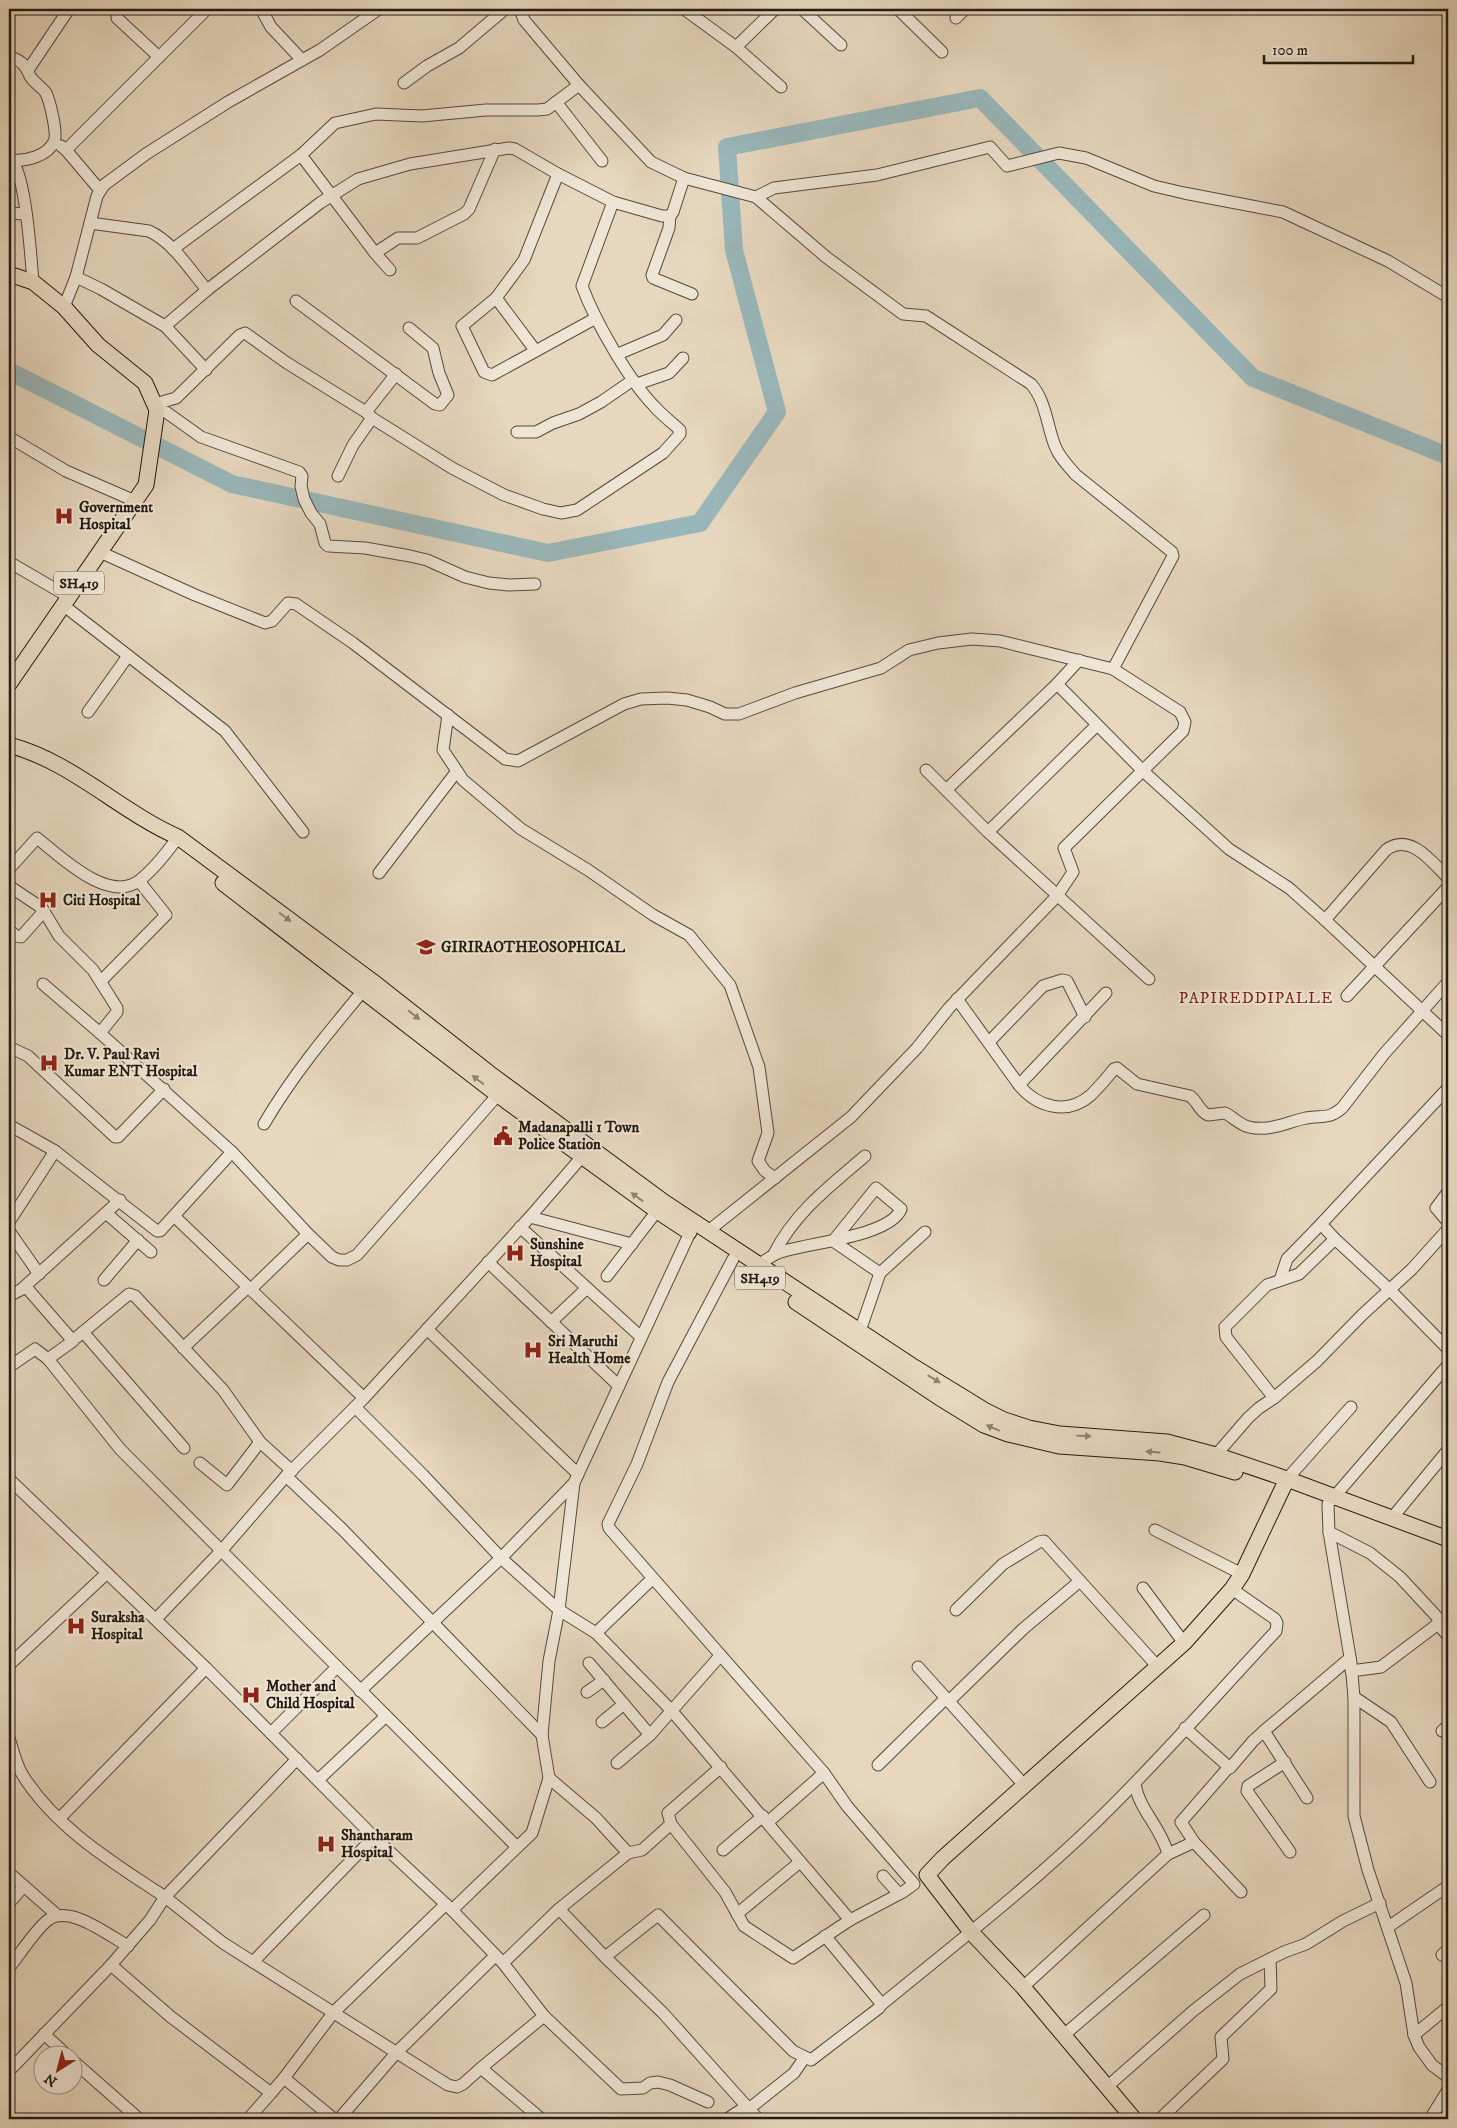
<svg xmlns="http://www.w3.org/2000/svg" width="1457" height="2128" font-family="'IM FELL DW Pica',serif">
<rect width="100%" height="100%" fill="#e6d7be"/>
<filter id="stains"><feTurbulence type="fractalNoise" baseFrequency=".004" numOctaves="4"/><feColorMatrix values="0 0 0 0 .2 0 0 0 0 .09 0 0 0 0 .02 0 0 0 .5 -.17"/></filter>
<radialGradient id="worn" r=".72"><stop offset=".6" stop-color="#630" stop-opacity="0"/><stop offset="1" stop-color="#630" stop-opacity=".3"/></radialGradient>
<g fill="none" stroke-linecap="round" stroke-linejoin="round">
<path stroke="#99b7ba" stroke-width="18" d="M9 371 232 484 548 553 700 523 777 412 734 250 727 147 980 98 1253 378 1448 456"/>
<g stroke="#544a3d" stroke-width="13">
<g id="minor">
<path d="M261 9 271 27 302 60"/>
<path d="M520 9 524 20 579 85 651 162 684 178 756 197 826 257 903 314 926 316 1031 384C1046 401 1047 426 1055 446 1059 457 1068 466 1076 475L1172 552 1173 556 1113 669 1180 712 1185 722 1183 731 1064 848 1073 872 1057 896 949 1008 917 1048 851 1117 707 1232"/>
<path d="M684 9 736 47 781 87"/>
<path d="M802 9 841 45"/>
<path d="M898 9 942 52"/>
<path d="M117 18 159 57"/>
<path d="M956 18 965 9"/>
<path d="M736 47 775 9"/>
<path d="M9 56C13 58 19 60 22 63 26 67 28 72 30 76 34 83 42 87 46 93 50 102 58 134 54 142 47 156 27 161 14 160"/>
<path d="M28 70 69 9"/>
<path d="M404 83 427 66 459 48 505 9"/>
<path d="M556 102 602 161"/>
<path d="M61 146 66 150 99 189"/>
<path d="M66 150 207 9"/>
<path d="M301 155 375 253 390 270"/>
<path d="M9 157C26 168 31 260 33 282"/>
<path d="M558 174 524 260 496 298 462 326 484 372 492 375 596 318"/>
<path d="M756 197 774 188 877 175 990 147 1007 166 1059 153 1086 158 1154 186 1184 193 1283 212 1388 261 1448 297"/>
<path d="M9 213 25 214"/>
<path d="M670 216 669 228 652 275 653 278 692 294"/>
<path d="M90 223 149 231C173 242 190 270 207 290"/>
<path d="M173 249 301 155 335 123 376 114 422 116 486 110H538L547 109 579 85"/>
<path d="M375 253 398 238H417L464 214 469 209 495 149"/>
<path d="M76 277 101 289 165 326 206 370"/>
<path d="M496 298 535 350"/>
<path d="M296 301 435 404 440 405 448 395 439 373 433 348 409 328"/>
<path d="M64 307 76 277 97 196 104 185 146 154 228 102 320 50 379 9"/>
<path d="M165 326 207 290 320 203 358 179 410 164 509 148 515 149 558 174 613 202 662 216H670L673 212 684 178"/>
<path d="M618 354 663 335 676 320"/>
<path d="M637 384 669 373 683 358"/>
<path d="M155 404 176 398 240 335 245 333 287 363 366 412 372 418 452 468 504 495 543 509 561 513 577 510 663 453 680 434V430C671 422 662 415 654 406 628 379 595 321 582 286L613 202"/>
<path d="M157 410 166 412 201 437 299 472 302 476 301 486 304 499 311 513 320 524 325 543 328 546 365 548 410 556 427 560 465 577 489 583 509 585 535 584"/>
<path d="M366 412 396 374"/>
<path d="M517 432H536L553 423 579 414 601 402 633 380"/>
<path d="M9 437 66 471 135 501"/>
<path d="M338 476 353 445 372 418"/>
<path d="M100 552 195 595 265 623 272 621 288 603 296 604 353 643 505 759 518 761 624 704 641 699 667 698 687 700 710 707 725 714H739L795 693 881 668 909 650 938 643 972 639 1000 641 1113 669"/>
<path d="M9 562 69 597"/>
<path d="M63 605 225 731 303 832"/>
<path d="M1079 660 1057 684 1143 771 1229 849 1289 888 1325 920 1448 1035"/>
<path d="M88 712 128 656"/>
<path d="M448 715 443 750 463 780 521 829 588 870 653 915 689 935 730 985 759 1067 768 1133 758 1161 765 1171 775 1178"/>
<path d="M926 770 988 832 1149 979"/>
<path d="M946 790 1057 684"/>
<path d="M988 832 1097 725"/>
<path d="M9 869 37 838C60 856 109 905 140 880 154 869 168 851 178 837"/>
<path d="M379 873 457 771"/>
<path d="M9 886 42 908 59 936 93 970 117 1008V1012L100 1033 232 1152 308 1234 332 1257 339 1260H347L357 1255 502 1090"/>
<path d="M1325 920 1386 850C1410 832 1432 862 1448 878"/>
<path d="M9 930 16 936 21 937 44 911"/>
<path d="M101 981 166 915 139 881"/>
<path d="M43 984 100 1033"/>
<path d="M1347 996 1448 887"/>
<path d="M957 999 1019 1085C1037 1107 1067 1116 1091 1095 1099 1087 1107 1078 1114 1069L1117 1068 1137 1084 1190 1096C1198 1102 1199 1111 1208 1115L1225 1113C1233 1117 1240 1125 1249 1127 1269 1132 1287 1122 1306 1118 1322 1115 1328 1120 1342 1108L1384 1054 1448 982"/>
<path d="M989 1042 1043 986 1062 980 1067 981 1085 1017"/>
<path d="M9 1047 28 1056 115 1137H118L164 1089"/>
<path d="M1019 1085 1106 993"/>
<path d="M1448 1088 1321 1224 1335 1239 1390 1290 1448 1349"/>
<path d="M264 1124C292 1076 327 1034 362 992"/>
<path d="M9 1125 55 1151 157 1231H160L232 1152"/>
<path d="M1448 1192 1436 1208 1448 1222"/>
<path d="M106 1213 151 1252"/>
<path d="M174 1216 364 1398"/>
<path d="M530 1217 632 1244"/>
<path d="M9 1222 55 1151"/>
<path d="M520 1227 641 1337"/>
<path d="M9 1231 39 1274"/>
<path d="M774 1254C795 1212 830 1186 865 1156"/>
<path d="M733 1259 668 1382 637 1464 608 1524 609 1528 824 1773 847 1806 914 1884 903 1892 850 1920"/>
<path d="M488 1262 619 1386"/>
<path d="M758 1265C765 1261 771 1256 778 1253 805 1243 890 1237 901 1209L876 1188 833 1241 880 1273"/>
<path d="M607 1276 657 1211"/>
<path d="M104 1280 138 1240"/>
<path d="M1280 1280 1287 1259 1321 1224"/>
<path d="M23 1288 120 1200"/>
<path d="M251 1289 308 1234"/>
<path d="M9 1296 26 1287 73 1341 48 1359 35 1349 9 1367"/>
<path d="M551 1322 587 1288"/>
<path d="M427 1329 578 1474"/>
<path d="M860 1331 880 1273 925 1232"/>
<path d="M83 1332 129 1294 135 1296 223 1390 260 1442 292 1471"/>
<path d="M77 1337 83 1332 184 1448"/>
<path d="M183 1348 248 1287"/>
<path d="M48 1359 120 1449 517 1847"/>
<path d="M1448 1365 1328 1504 1329 1532 1351 1663 1354 1697V1816L1368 1870 1406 1983 1414 2035 1419 2047 1432 2065 1448 2077"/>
<path d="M1274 1398 1226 1337 1225 1327 1267 1285 1299 1274 1335 1239"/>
<path d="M355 1407 423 1475 501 1558 559 1610 596 1633 671 1710 850 1920 793 1958 744 1926 725 1892 671 1824 668 1813 721 1767"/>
<path d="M1216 1455 1248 1418 1259 1408 1274 1398 1317 1361 1362 1315 1412 1269 1448 1229"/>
<path d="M200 1463 227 1485 260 1442"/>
<path d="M286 1476 342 1529 542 1735"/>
<path d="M9 1479 206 1668 374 1837 452 1910 532 1833 549 1778 542 1735 549 1661 559 1610 574 1483 693 1226"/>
<path d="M1287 1479 1351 1407"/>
<path d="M1392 1518 1448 1450"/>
<path d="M1155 1530 1242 1574"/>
<path d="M1329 1532 1370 1553 1400 1577 1438 1618V1624"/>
<path d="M1143 1588 1184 1643"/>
<path d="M956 1610 1003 1564 1039 1542 1044 1541 1158 1667"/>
<path d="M156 1619 222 1550 286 1476 364 1398 530 1217 586 1152"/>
<path d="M596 1633 652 1579"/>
<path d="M589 1663 650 1735"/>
<path d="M9 1665 107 1573"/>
<path d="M918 1667 1024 1785"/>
<path d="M1351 1671 1381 1667 1438 1624 1448 1636"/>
<path d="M360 1691 501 1558 574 1483"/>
<path d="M587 1692 604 1680"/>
<path d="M1354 1697 1391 1722 1430 1782"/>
<path d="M949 1701 1023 1629 1080 1581"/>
<path d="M602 1722 624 1704"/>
<path d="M1185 1728 1230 1768 1253 1741 1264 1731"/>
<path d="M1442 1731 1448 1726"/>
<path d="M271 1733 337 1667"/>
<path d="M9 1738C13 1750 16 1764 22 1774 55 1828 114 1863 165 1897L150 1920 111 1965 9 2071"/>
<path d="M297 1759 165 1897 223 1943 448 2085 457 2087 463 2084 481 2068 544 2016"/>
<path d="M1285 1762 1248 1786 1247 1791 1290 1852"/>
<path d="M617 1763 650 1735 720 1656"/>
<path d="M878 1765 946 1698"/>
<path d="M1228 1768 1181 1822 1194 1842 1241 1892"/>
<path d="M549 1778 596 1818 628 1853"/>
<path d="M318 1780 386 1716"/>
<path d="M1135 1784C1139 1810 1161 1827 1168 1854"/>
<path d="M1307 1798 1264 1731 1350 1658"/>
<path d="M60 1818 206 1668"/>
<path d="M768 1822 824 1773"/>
<path d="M723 1850 763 1816"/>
<path d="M9 1873 57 1915"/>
<path d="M883 1876 899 1894"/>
<path d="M9 1903 24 1886"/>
<path d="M559 1909 605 1957 663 2013 758 2119"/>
<path d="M452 1910 503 1963 544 2016 621 2089 643 2088 650 2083 658 2082 670 2085 708 2102"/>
<path d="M737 1914 800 1862"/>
<path d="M1388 1927 1448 1886"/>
<path d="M1442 1955 1448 1949"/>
<path d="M605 1957 658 1915 793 2051 811 2060 879 2008 881 2005 880 2002 825 1936"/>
<path d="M253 1962 374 1837"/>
<path d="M503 1963 559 1909 628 1853 642 1850 671 1824"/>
<path d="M111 1965 171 2017 271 2093 284 2078 334 2119"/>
<path d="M9 1968C20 1954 35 1930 48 1920 69 1904 108 1935 128 1946"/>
<path d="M1023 1987 1168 1854 1194 1842"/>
<path d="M881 2005C954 1945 1029 1887 1097 1821 1159 1761 1216 1695 1276 1631L1277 1623 1275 1619 1232 1589"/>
<path d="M44 2034 68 2056"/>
<path d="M1064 2035 1204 1915"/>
<path d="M1414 2035 1448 2007"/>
<path d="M72 2060 139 2119"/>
<path d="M481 2068 539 2117"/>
<path d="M284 2078 334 2012 446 1904"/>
<path d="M1108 2086 1193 2011 1240 1974 1284 1952 1306 1944 1343 1921 1380 1903"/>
<path d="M750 2108 794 2073 805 2057"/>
<path d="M248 2119 271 2093"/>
<path d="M339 2119 397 2052 495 1956"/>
<path d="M727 2119 747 2106"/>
<path d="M1160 2119 1223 2059 1221 2037 1271 1989 1270 1959"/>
<path d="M1430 2119 1448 2090"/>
</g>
</g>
<g stroke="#231b12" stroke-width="17">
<g id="major">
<path d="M9 274 33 282 64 307 98 345 145 383 157 410 146 485 9 684"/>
<path d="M9 745C73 762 119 811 178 837L372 981 489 1073 664 1202 914 1367 984 1410 1004 1420 1029 1428 1060 1434 1167 1442 1216 1455 1287 1479 1448 1539"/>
<path d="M223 883 498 1095 657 1211 689 1232"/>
<path d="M796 1302 940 1398 984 1425 1008 1434 1059 1446 1160 1453 1185 1457 1235 1472"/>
<path d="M1134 2119 1023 1987 971 1932 927 1875 943 1858 1184 1643 1232 1589 1242 1574 1287 1479"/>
</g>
</g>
<use href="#minor" stroke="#efe5d5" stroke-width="11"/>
<use href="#major" stroke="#e6d7be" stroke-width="15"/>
</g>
<defs><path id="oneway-solid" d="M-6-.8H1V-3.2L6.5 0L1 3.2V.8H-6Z" transform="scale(1.25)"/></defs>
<g fill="#8e8271">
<use href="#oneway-solid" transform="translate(285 917) rotate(37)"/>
<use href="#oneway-solid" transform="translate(414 1015) rotate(38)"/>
<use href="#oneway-solid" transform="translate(478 1080) rotate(-143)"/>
<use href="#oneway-solid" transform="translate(637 1197) rotate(-144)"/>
<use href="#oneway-solid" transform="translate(934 1379) rotate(31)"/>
<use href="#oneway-solid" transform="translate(993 1428) rotate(-157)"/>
<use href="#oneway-solid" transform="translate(1084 1436) rotate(4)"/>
<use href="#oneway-solid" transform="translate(1153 1452) rotate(-174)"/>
</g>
<defs>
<g id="hospital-bare" transform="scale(1.5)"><path d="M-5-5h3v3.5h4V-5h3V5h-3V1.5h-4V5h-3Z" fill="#8f2418" stroke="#efe5d5" stroke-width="2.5" paint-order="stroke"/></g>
<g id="school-bare" transform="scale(1.5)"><path d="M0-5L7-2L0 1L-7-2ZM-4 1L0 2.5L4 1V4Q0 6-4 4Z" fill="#8f2418" stroke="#efe5d5" stroke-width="2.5" paint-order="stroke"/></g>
<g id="civic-bare" transform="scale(1.5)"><path d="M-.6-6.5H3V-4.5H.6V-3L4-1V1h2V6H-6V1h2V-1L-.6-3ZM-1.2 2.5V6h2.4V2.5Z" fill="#8f2418" stroke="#efe5d5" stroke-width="2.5" paint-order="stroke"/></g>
</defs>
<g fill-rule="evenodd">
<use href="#hospital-bare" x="64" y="516"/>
<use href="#hospital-bare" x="48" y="900"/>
<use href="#school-bare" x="426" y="947"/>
<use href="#hospital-bare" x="49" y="1063"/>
<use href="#civic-bare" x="503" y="1136"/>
<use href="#hospital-bare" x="515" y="1253"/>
<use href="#hospital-bare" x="533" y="1350"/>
<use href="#hospital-bare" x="76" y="1626"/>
<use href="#hospital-bare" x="251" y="1695"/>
<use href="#hospital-bare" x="326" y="1844"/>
</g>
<g text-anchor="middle" stroke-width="4" stroke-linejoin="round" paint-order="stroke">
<g fill="#efe5d5" stroke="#60584c" stroke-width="1">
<rect x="54" y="571.5" width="50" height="23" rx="4"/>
<rect x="735" y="1266.5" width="50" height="23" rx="4"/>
</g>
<g font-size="14" font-weight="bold" fill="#231b12">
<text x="79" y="588">SH419</text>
<text x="760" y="1283">SH419</text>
</g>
<g font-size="15" font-weight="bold" fill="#231b12" stroke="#efe5d5" text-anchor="start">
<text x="79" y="512">Government<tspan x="79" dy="17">Hospital</tspan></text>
<text x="63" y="905">Citi Hospital</text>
<text x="441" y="952">GIRIRAOTHEOSOPHICAL</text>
<text x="64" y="1059">Dr. V. Paul Ravi<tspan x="64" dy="17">Kumar ENT Hospital</tspan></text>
<text x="518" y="1132">Madanapalli 1 Town<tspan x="518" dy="17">Police Station</tspan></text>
<text x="530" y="1249">Sunshine<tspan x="530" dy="17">Hospital</tspan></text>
<text x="548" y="1346">Sri Maruthi<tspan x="548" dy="17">Health Home</tspan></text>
<text x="91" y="1622">Suraksha<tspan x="91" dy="17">Hospital</tspan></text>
<text x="266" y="1691">Mother and<tspan x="266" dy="17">Child Hospital</tspan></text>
<text x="341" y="1840">Shantharam<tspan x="341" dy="17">Hospital</tspan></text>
</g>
<g font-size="16" letter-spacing="1" fill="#7a1f14" stroke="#efe5d5">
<text x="1256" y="1003">PAPIREDDIPALLE</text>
</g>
</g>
<rect width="1457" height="2128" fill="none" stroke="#e6d7be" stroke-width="30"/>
<rect x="10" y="10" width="1437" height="2108" fill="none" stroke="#231b12" stroke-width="2.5"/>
<rect x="15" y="15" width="1427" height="2098" fill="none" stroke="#231b12"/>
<g transform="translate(58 2070) rotate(216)"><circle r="24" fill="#efe5d5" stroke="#9d9487"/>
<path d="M0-4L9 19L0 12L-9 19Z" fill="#8f2418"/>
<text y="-8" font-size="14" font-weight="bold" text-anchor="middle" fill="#231b12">N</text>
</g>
<path d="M1264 55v8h149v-8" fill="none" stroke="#231b12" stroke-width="2.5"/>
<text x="1272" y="55" font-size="15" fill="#231b12" stroke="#efe5d5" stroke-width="4" paint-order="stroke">100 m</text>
<rect width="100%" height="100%" filter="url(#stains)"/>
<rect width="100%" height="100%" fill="url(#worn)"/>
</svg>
